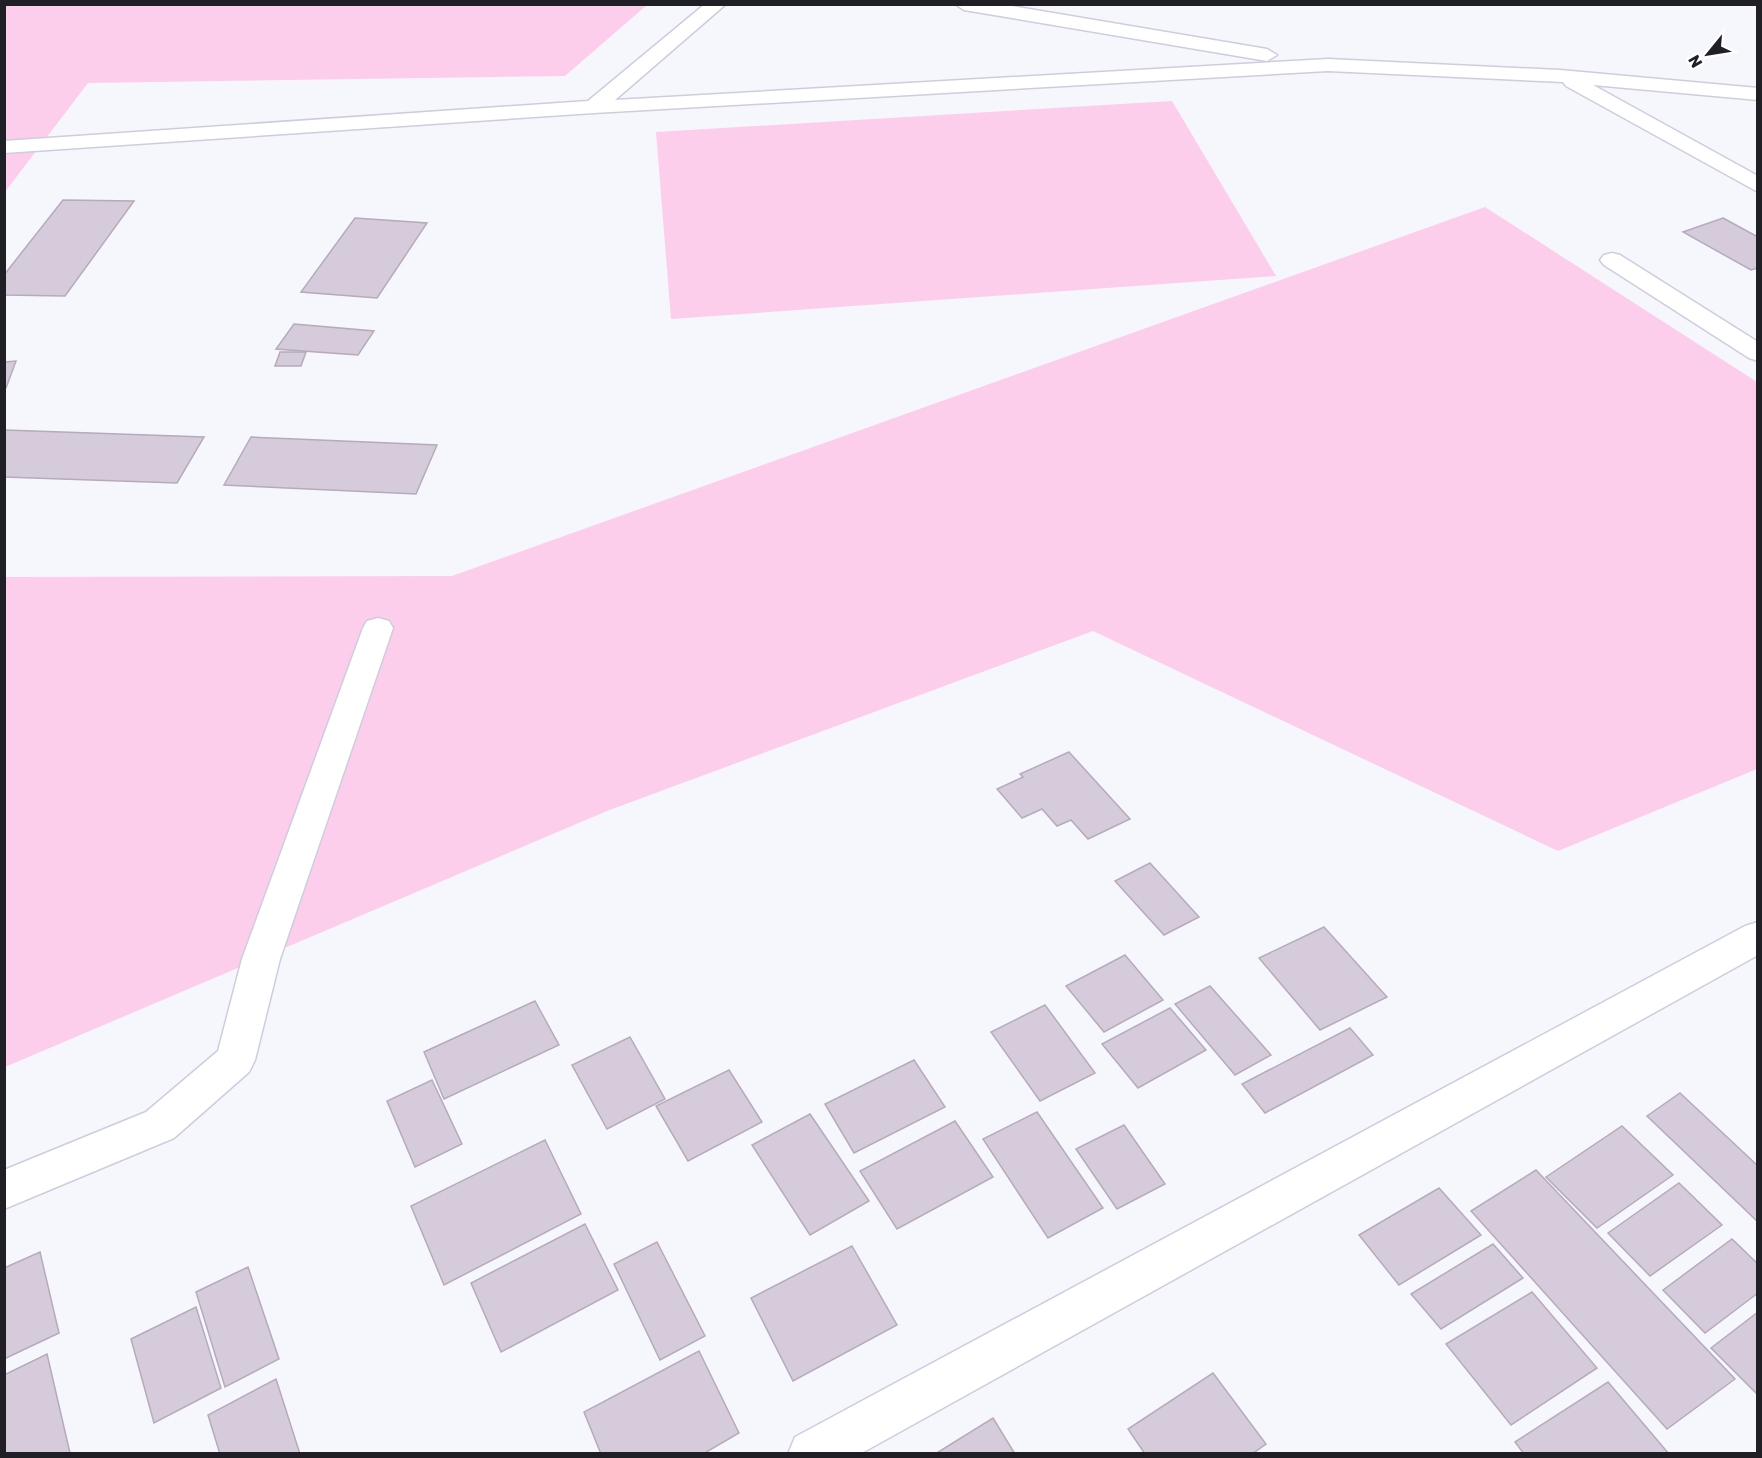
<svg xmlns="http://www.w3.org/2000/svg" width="1762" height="1458" font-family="Rubik,sans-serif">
<rect width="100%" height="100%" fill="#f6f6fd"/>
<g fill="#fcceeb">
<path d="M5 5H647L565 76 88 83 5 192Z"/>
<path d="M1172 101 1276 276 671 319 656 132Z"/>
<path d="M1485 207 1757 382V769L1558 851 1093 631 607 811 5 1067V577L452 576Z"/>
</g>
<g fill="#d5cbda" stroke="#b5abba" stroke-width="1.5">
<path d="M63 200 134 201 65 296 4 295V275Z"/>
<path d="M355 218 427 223 377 298 301 292Z"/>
<path d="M1723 218 1758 237V268L1751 270 1683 232Z"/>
<path d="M294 324 374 331 358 355 276 349Z"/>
<path d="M280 352H306L301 366H275Z"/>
<path d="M16 361 6 388H4V362Z"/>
<path d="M4 430H5L204 437 177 483 4 477Z"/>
<path d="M251 437 437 445 416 494 224 485Z"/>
<path d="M1069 752 1130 819 1088 839 1071 820 1057 826 1042 809 1022 818 997 789 1023 777 1020 774Z"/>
<path d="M1150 863 1199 917 1164 935 1115 881Z"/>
<path d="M1324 927 1387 997 1320 1030 1259 958Z"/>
<path d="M1125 955 1163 1000 1104 1032 1066 986Z"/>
<path d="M1210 986 1271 1055 1235 1075 1175 1004Z"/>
<path d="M535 1001 559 1045 444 1099 424 1052Z"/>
<path d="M1045 1005 1095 1073 1040 1101 991 1032Z"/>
<path d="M1170 1008 1206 1050 1138 1088 1102 1044Z"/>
<path d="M1350 1028 1373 1055 1265 1113 1242 1084Z"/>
<path d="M630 1037 665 1099 607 1129 572 1065Z"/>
<path d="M914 1060 945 1107 854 1153 825 1104Z"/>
<path d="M729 1070 762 1122 688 1161 656 1106Z"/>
<path d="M432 1080 462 1144 415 1167 387 1101Z"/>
<path d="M1680 1093 1758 1166V1222L1647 1116Z"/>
<path d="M1037 1112 1103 1208 1048 1238 983 1139Z"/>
<path d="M810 1114 869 1201 810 1235 752 1145Z"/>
<path d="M955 1121 993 1177 897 1229 860 1171Z"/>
<path d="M1124 1125 1165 1184 1117 1209 1076 1149Z"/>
<path d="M1622 1126 1673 1175 1597 1228 1546 1177Z"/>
<path d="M545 1140 581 1214 444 1285 411 1206Z"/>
<path d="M1536 1170 1735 1379 1667 1429 1471 1211Z"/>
<path d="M1679 1183 1722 1225 1650 1276 1608 1233Z"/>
<path d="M1439 1188 1481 1235 1399 1285 1359 1235Z"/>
<path d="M585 1224 618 1290 501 1352 471 1283Z"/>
<path d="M1732 1239 1758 1264V1293L1705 1333 1663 1290Z"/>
<path d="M657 1242 705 1336 660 1360 614 1264Z"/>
<path d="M1493 1244 1523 1278 1441 1329 1411 1294Z"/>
<path d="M852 1246 897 1325 793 1381 751 1298Z"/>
<path d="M40 1252 59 1333 4 1359V1268Z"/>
<path d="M248 1267 279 1359 225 1387 196 1292Z"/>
<path d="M1532 1292 1597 1368 1511 1425 1446 1344Z"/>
<path d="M196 1307 221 1388 154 1423 131 1339Z"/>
<path d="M1758 1312V1395L1711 1348Z"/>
<path d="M699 1351 739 1433 703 1454H601L584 1412Z"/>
<path d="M47 1354 70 1453 4 1454V1375Z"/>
<path d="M1213 1373 1266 1444 1252 1454H1145L1128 1429Z"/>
<path d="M276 1379 300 1454H220L208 1415Z"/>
<path d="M1608 1382 1669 1454H1524L1515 1442Z"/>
<path d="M993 1418 1015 1454H935Z"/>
</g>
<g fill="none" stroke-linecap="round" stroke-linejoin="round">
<g stroke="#cecdde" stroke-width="3">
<g id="minor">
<path d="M705 4H726L615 100 1328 59 1560 70 1758 88V100L1593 85 1758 176V192L1566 86 1563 82 1328 71 594 113 4 153V141L588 101Z"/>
<path d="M955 4H1000L1267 49 1277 55 1267 61 964 10Z"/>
<path d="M1612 253 1620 255 1758 342V361L1749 358 1604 265 1600 260 1604 255Z"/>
<path d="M378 618 389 621 393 628 280 959 255 1060 249 1072 174 1138 4 1209V1170L146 1112 218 1051 242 959 363 628 367 621Z"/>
<path d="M1758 922V955L860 1454H788L795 1437 1745 926Z"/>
</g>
</g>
<use href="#minor" fill="#fff" fill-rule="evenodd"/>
</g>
<rect width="1762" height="1458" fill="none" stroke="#1f1f25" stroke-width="12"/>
<g transform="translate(1708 54) rotate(240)" stroke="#ffffff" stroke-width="4.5" paint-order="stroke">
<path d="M0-4.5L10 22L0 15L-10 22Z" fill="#1f1f25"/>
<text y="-9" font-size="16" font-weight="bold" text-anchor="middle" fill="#1f1f25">N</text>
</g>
</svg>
